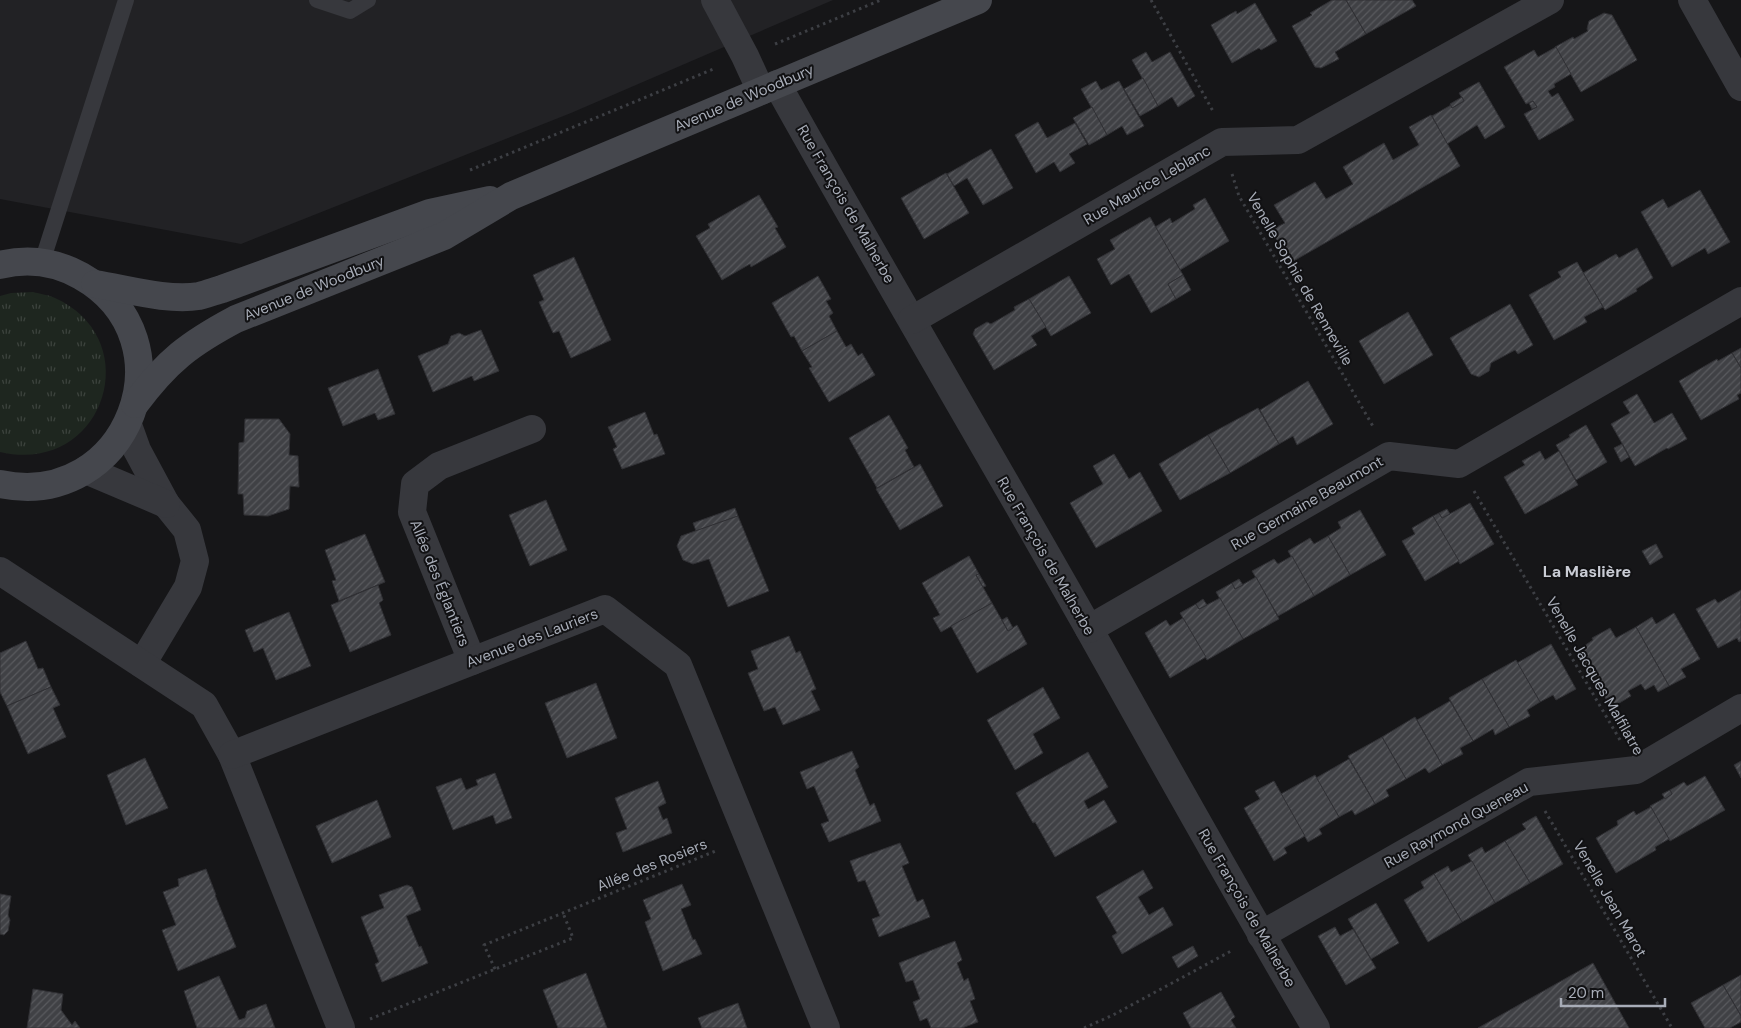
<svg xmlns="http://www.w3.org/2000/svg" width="1741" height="1028" font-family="'DM Sans',sans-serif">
<defs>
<pattern id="grass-tufts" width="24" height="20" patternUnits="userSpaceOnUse" patternTransform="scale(1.25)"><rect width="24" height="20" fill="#1e261f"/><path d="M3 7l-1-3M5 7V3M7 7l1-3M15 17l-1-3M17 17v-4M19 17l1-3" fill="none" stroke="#3c433d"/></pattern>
<pattern id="building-hatch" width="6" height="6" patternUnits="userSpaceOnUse" patternTransform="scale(1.25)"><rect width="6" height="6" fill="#404145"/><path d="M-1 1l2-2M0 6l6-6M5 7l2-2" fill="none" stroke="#595a5e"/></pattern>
</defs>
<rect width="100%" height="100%" fill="#161618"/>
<path fill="#222225" d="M0 0H833L571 113 241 244 0 199Z"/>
<path fill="url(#grass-tufts)" d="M33 292C40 294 49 295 55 298 148 340 104 476 0 452V296L11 293Z"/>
<g fill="url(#building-hatch)" stroke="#303034">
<path d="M1332 0H1346L1366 34 1335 52 1339 59 1321 68 1315 67 1292 26 1312 15 1310 13Z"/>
<path d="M1346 0H1412L1416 6 1366 34Z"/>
<path d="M1255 3 1277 41 1261 50 1259 48 1232 63 1211 25 1236 11 1237 14Z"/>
<path d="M1604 13 1612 15 1637 60 1581 92 1555 47 1573 37 1574 39 1588 31 1587 29 1589 21Z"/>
<path d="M1556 47 1571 74 1554 84 1555 87 1548 91 1552 97 1558 93 1574 120 1539 140 1524 114 1537 107 1533 101 1526 104 1504 67 1534 50 1538 57Z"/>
<path d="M1146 52 1152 62 1170 52 1195 96 1178 107 1172 97 1158 106 1132 60Z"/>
<path d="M1143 78 1158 106 1140 116 1124 89Z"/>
<path d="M1096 81 1101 90 1119 81 1144 126 1127 135 1122 126 1107 135 1081 89Z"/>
<path d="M1479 82 1505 127 1485 139 1477 125 1447 144 1432 116 1451 105 1452 108 1464 101 1459 93Z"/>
<path d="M1462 97 1464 101 1452 108 1450 104Z"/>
<path d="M1533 101 1537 107 1532 109 1529 103Z"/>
<path d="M1092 107 1107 135 1089 145 1073 118Z"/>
<path d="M1431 115 1460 166 1290 263 1271 230 1285 223 1274 205 1315 182 1326 199 1353 184 1343 167 1384 143 1393 160 1419 145 1409 127Z"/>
<path d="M1038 122 1047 138 1075 123 1087 144 1069 154 1075 163 1060 172 1054 162 1036 173 1015 135Z"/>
<path d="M991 149 1013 188 983 205 967 178 954 186 947 174Z"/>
<path d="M946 173 969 213 924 239 901 198Z"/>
<path d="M1700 190 1730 242 1708 254 1705 248 1672 267 1641 212 1663 199 1668 208Z"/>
<path d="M759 195 778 227 775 228 786 247 751 267 750 264 722 280 696 236 710 228 708 224Z"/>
<path d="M1205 198 1229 241 1180 270 1155 227 1170 218 1172 223 1195 209 1193 205Z"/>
<path d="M1150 217 1183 275 1168 284 1176 299 1151 313 1129 274 1111 285 1097 259 1115 249 1110 240Z"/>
<path d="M1637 248 1653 278 1636 289 1637 291 1605 310 1583 273 1616 254 1619 258Z"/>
<path d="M574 257 611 340 571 358 559 331 553 333 539 302 544 300 533 275Z"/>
<path d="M1577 262 1603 307 1584 317 1587 322 1554 340 1529 295 1561 277 1558 272Z"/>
<path d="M1183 275 1191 290 1176 299 1168 284Z"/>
<path d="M818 276 831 299 826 301 833 313 829 316 837 331 802 351 794 336 791 337 772 303Z"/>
<path d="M1069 276 1091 313 1051 336 1029 299Z"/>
<path d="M1029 299 1046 327 1031 336 1037 345 994 370 973 334 975 329 987 322 991 324 1015 310 1014 307Z"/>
<path d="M1510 304 1533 345 1518 354 1515 350 1491 363 1489 371 1479 377 1471 374 1450 338Z"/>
<path d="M1408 312 1433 355 1384 384 1359 341Z"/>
<path d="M481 330 499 371 474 381 472 376 433 392 418 356 448 344 451 336 459 333 465 336Z"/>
<path d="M837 331 846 347 851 344 858 356 862 353 875 375 829 402 809 368 812 367 802 351Z"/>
<path d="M1741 348V368L1732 353Z"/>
<path d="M1732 353 1741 368V393L1737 395 1739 399 1701 420 1679 381 1717 359 1718 361Z"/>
<path d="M378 369 395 414 378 420 375 413 343 426 328 388Z"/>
<path d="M1308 381 1333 424 1297 445 1293 436 1279 444 1260 410Z"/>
<path d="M1637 394 1654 423 1672 413 1687 439 1668 449 1667 448 1635 466 1611 424 1630 413 1623 402Z"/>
<path d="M1258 408 1279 444 1230 473 1208 435Z"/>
<path d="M645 412 654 435 657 434 665 454 622 469 613 449 617 447 608 427Z"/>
<path d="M889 415 908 448 905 450 914 467 877 488 849 438Z"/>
<path d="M245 419H279L290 434 289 455 298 456 299 487 290 486 289 509 268 516 244 515 243 494H238L239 443 244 442Z"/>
<path d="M1586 425 1607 462 1576 480 1556 445 1570 437 1569 435Z"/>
<path d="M1208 435 1230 473 1180 500 1159 464Z"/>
<path d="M1622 444 1629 457 1621 462 1614 448Z"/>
<path d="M1540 451 1545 460 1559 451 1578 485 1525 514 1504 477 1525 465 1522 461Z"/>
<path d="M1114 454 1129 479 1140 472 1162 511 1096 548 1070 503 1103 484 1093 466Z"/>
<path d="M920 464 943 506 900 530 876 489Z"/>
<path d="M546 500 567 550 530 566 509 515Z"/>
<path d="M1470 503 1494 544 1460 564 1433 516 1439 513 1442 518Z"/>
<path d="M735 508 738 516 696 531 693 523Z"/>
<path d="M1447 509 1450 514 1442 518 1439 513Z"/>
<path d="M1360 510 1386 555 1350 575 1328 536 1341 528 1338 522Z"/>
<path d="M738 516 769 591 728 607 709 559 693 564 683 560 677 546 681 536Z"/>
<path d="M1433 516 1459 561 1425 581 1402 541 1415 534 1412 528Z"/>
<path d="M365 534 385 582 339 601 332 581 336 580 325 550Z"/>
<path d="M1328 536 1350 575 1314 596 1288 551 1310 538 1314 544Z"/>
<path d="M1656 544 1663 557 1650 565 1642 551Z"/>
<path d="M969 556 979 574 976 575 992 603 941 632 933 618 940 615 922 583Z"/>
<path d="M1292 556 1314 596 1278 616 1252 571 1274 559 1278 564Z"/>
<path d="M979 574 986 586 983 587 976 575Z"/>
<path d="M1256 577 1279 619 1243 639 1216 592 1232 583 1235 589Z"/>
<path d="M1239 579 1243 585 1235 589 1232 583Z"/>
<path d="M378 585 383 600 379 603 391 635 350 652 331 605Z"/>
<path d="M1741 590V641L1739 642 1737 638 1718 648 1696 609 1715 599 1718 603Z"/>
<path d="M1220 598 1243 639 1207 660 1180 613 1196 604 1199 609Z"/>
<path d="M1203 599 1207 605 1199 609 1196 604Z"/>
<path d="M992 603 1008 631 1017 625 1027 644 977 673 951 626Z"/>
<path d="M289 612 311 666 276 680 263 648 254 652 245 630Z"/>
<path d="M1674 613 1700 659 1681 669 1686 677 1669 686 1636 627 1652 617 1656 624Z"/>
<path d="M1007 617 1013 628 1008 631 1002 620Z"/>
<path d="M1183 618 1206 657 1170 678 1145 633 1166 620 1170 626Z"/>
<path d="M1636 627 1669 686 1658 692 1654 685 1645 690 1641 684 1628 691 1631 696 1611 708 1578 650 1593 640 1592 638 1610 628 1616 638Z"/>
<path d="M789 636 796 653 800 651 816 689 811 691 820 710 783 725 775 707 764 711 748 673 758 669 751 651Z"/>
<path d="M26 641 38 669 43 668 51 687 7 706 0 692V653Z"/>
<path d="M1551 644 1576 689 1556 700 1553 695 1540 702 1517 663Z"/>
<path d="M1516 660 1540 702 1527 710 1530 716 1509 727 1482 679Z"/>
<path d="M1482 679 1509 727 1495 735 1493 729 1473 741 1449 698Z"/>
<path d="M596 683 617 738 567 758 545 703Z"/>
<path d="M51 687 60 705 53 708 66 737 28 754 7 706Z"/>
<path d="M1043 687 1060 718 1033 734 1043 753 1015 770 987 720Z"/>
<path d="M1450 701 1473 741 1460 748 1463 754 1442 765 1417 720Z"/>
<path d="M1415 717 1442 765 1429 773 1425 768 1406 779 1382 737Z"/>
<path d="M1382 737 1406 779 1386 790 1389 796 1375 804 1348 756Z"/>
<path d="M852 751 859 767 855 770 870 806 874 803 881 821 829 842 821 824 829 821 814 786 807 789 800 772Z"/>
<path d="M1088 752 1108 787 1084 801 1088 809 1104 800 1117 822 1055 857 1035 822 1033 823 1016 793Z"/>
<path d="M145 758 168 808 126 825 107 775Z"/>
<path d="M1349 759 1375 804 1355 815 1352 810 1339 817 1316 778Z"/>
<path d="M1741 761V778L1734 765Z"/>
<path d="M495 773 512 818 496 824 493 815 453 830 436 787 461 778 466 790 478 785 476 780Z"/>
<path d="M1315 775 1339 817 1319 829 1322 834 1308 842 1281 794Z"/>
<path d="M1705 776 1725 810 1670 841 1650 806 1672 794 1670 790 1684 782 1687 786Z"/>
<path d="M658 781 666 803 658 807 663 820 667 818 672 833 623 852 616 833 627 829 615 798Z"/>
<path d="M1274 781 1305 836 1284 848 1287 853 1274 861 1244 808 1260 799 1255 791Z"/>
<path d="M1670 790 1672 794 1665 799 1662 794Z"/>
<path d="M377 800 391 837 332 863 316 826Z"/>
<path d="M1651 807 1669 839 1655 847 1656 850 1616 873 1596 838 1618 825 1617 821 1634 811 1636 815Z"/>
<path d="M1536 816 1563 864 1530 883 1505 841 1526 829 1522 824Z"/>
<path d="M1505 841 1530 883 1495 903 1468 855 1482 847 1485 853Z"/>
<path d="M900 843 909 863 902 866 917 902 923 899 930 917 879 937 872 919 880 916 865 880 858 882 850 861Z"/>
<path d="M1472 861 1495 903 1462 922 1434 874 1448 866 1451 872Z"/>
<path d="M206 869 216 895H215L236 947 178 971 162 930 176 925 163 892 179 886 178 879Z"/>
<path d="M1143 870 1153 888 1138 897 1149 915 1163 907 1173 925 1122 954 1112 936 1117 933 1096 897Z"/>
<path d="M1434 874 1462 922 1428 942 1404 900 1424 888 1421 882Z"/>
<path d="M682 884 691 905 681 909 693 940 695 939 702 954 663 971 645 922 651 919 643 900Z"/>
<path d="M407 885 412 887 421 910 406 916 419 947 421 946 428 963 382 982 375 964 379 962 361 917 384 908 379 895Z"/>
<path d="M0 894 11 896 8 915 10 920 8 931 4 935 0 934Z"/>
<path d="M1376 903 1399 943 1371 959 1348 919Z"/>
<path d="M1335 927 1340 936 1353 929 1376 968 1346 985 1318 936Z"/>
<path d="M955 941 962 960 957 963 964 981 968 978 975 999 970 1001 978 1022 962 1028H931L927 1018 920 1021 913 1002 920 999 913 980 906 982 899 963Z"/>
<path d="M1193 946 1198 956 1178 968 1172 957Z"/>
<path d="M1593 963 1629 1028H1478Z"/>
<path d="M586 973 607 1028H558L543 990Z"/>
<path d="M1741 975V1016L1723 985Z"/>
<path d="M219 976 239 1020 245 1018 247 1011 266 1004 275 1028H197L184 991Z"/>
<path d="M1723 985 1741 1016V1022L1730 1028H1705L1691 1003Z"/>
<path d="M33 989 63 994 61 1010 72 1025 75 1021 80 1028H27Z"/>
<path d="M1221 992 1235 1017 1231 1020 1236 1028H1191L1183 1013Z"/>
<path d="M738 1003 747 1028H702L698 1018Z"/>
</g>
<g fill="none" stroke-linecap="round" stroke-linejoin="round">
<g stroke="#3d3f44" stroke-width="3" stroke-dasharray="2.5 4" stroke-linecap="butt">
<path d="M1151 0 1214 113"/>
<path d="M775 44 881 0"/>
<path d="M470 170 716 68"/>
<path d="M1232 174 1239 196 1374 428"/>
<path d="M1474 491 1620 740"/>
<path d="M1545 811 1672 1028"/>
<path d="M495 969 484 945 718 850"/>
<path d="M370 1019 573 938 563 913"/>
<path d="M1084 1028 1113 1015 1233 950"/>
</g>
<g stroke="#37383d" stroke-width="16">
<path d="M317 0 350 11 368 0"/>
<path d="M42 262 126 0"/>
</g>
<g stroke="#37383d" stroke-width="28">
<path d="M715 0 745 56 761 91"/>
<path d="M1692 0 1741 87"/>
<path d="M777 84C879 267 986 447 1089 629 1164 763 1238 896 1316 1028"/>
<path d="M912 320 1222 142 1298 140 1550 0"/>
<path d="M128 425 137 450 166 504 187 530 195 561 188 587 142 664"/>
<path d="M86 470 166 504"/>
<path d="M0 571 204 705 232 755 341 1028"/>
<path d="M1089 629 1389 456 1459 464 1741 301"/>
<path d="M472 661 412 512 415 484 439 466 532 429"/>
<path d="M232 755 605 609 678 665 826 1028"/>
<path d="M1261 935 1529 782 1636 770 1741 708"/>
</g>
<g stroke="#45474d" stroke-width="28">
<path d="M0 265C28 258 56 262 81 276 194 340 128 511 0 484"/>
<path d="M95 284C127 289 167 301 199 296 207 294 215 291 222 289L430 213 490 200"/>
<path d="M135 404C167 361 189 344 236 319L444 236 511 196 978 0"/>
</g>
</g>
<g text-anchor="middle" stroke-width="4" stroke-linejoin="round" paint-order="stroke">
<g font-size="15" fill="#a8adb8" stroke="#111113">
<text transform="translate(744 98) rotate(-23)" y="5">Avenue de Woodbury</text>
<text transform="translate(1147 185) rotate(-30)" y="5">Rue Maurice Leblanc</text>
<text transform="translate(846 204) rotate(60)" y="5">Rue François de Malherbe</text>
<text transform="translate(1300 279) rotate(60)" y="5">Venelle Sophie de Renneville</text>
<text transform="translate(314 288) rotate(-22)" y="5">Avenue de Woodbury</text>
<text transform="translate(1307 503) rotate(-30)" y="5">Rue Germaine Beaumont</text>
<text transform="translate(1046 556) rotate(60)" y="5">Rue François de Malherbe</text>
<text transform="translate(440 583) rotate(68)" y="5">Allée des Églantiers</text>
<text transform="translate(532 638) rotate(-21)" y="5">Avenue des Lauriers</text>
<text transform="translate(1595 676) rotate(60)" y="5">Venelle Jacques Malfilatre</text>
<text transform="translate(1456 825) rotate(-29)" y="5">Rue Raymond Queneau</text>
<text transform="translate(652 865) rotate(-22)" y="5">Allée des Rosiers</text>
<text transform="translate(1610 899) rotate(60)" y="5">Venelle Jean Marot</text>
<text transform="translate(1247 908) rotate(60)" y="5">Rue François de Malherbe</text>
</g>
<g font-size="16" font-weight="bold" fill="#c9ccd4" stroke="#111113">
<text x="1587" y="577">La Maslière</text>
</g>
</g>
<path d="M1561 998v8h104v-8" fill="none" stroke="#a8adb8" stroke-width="2.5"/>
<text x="1568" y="998" font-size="15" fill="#a8adb8" stroke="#111113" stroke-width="4" paint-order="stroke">20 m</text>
</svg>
